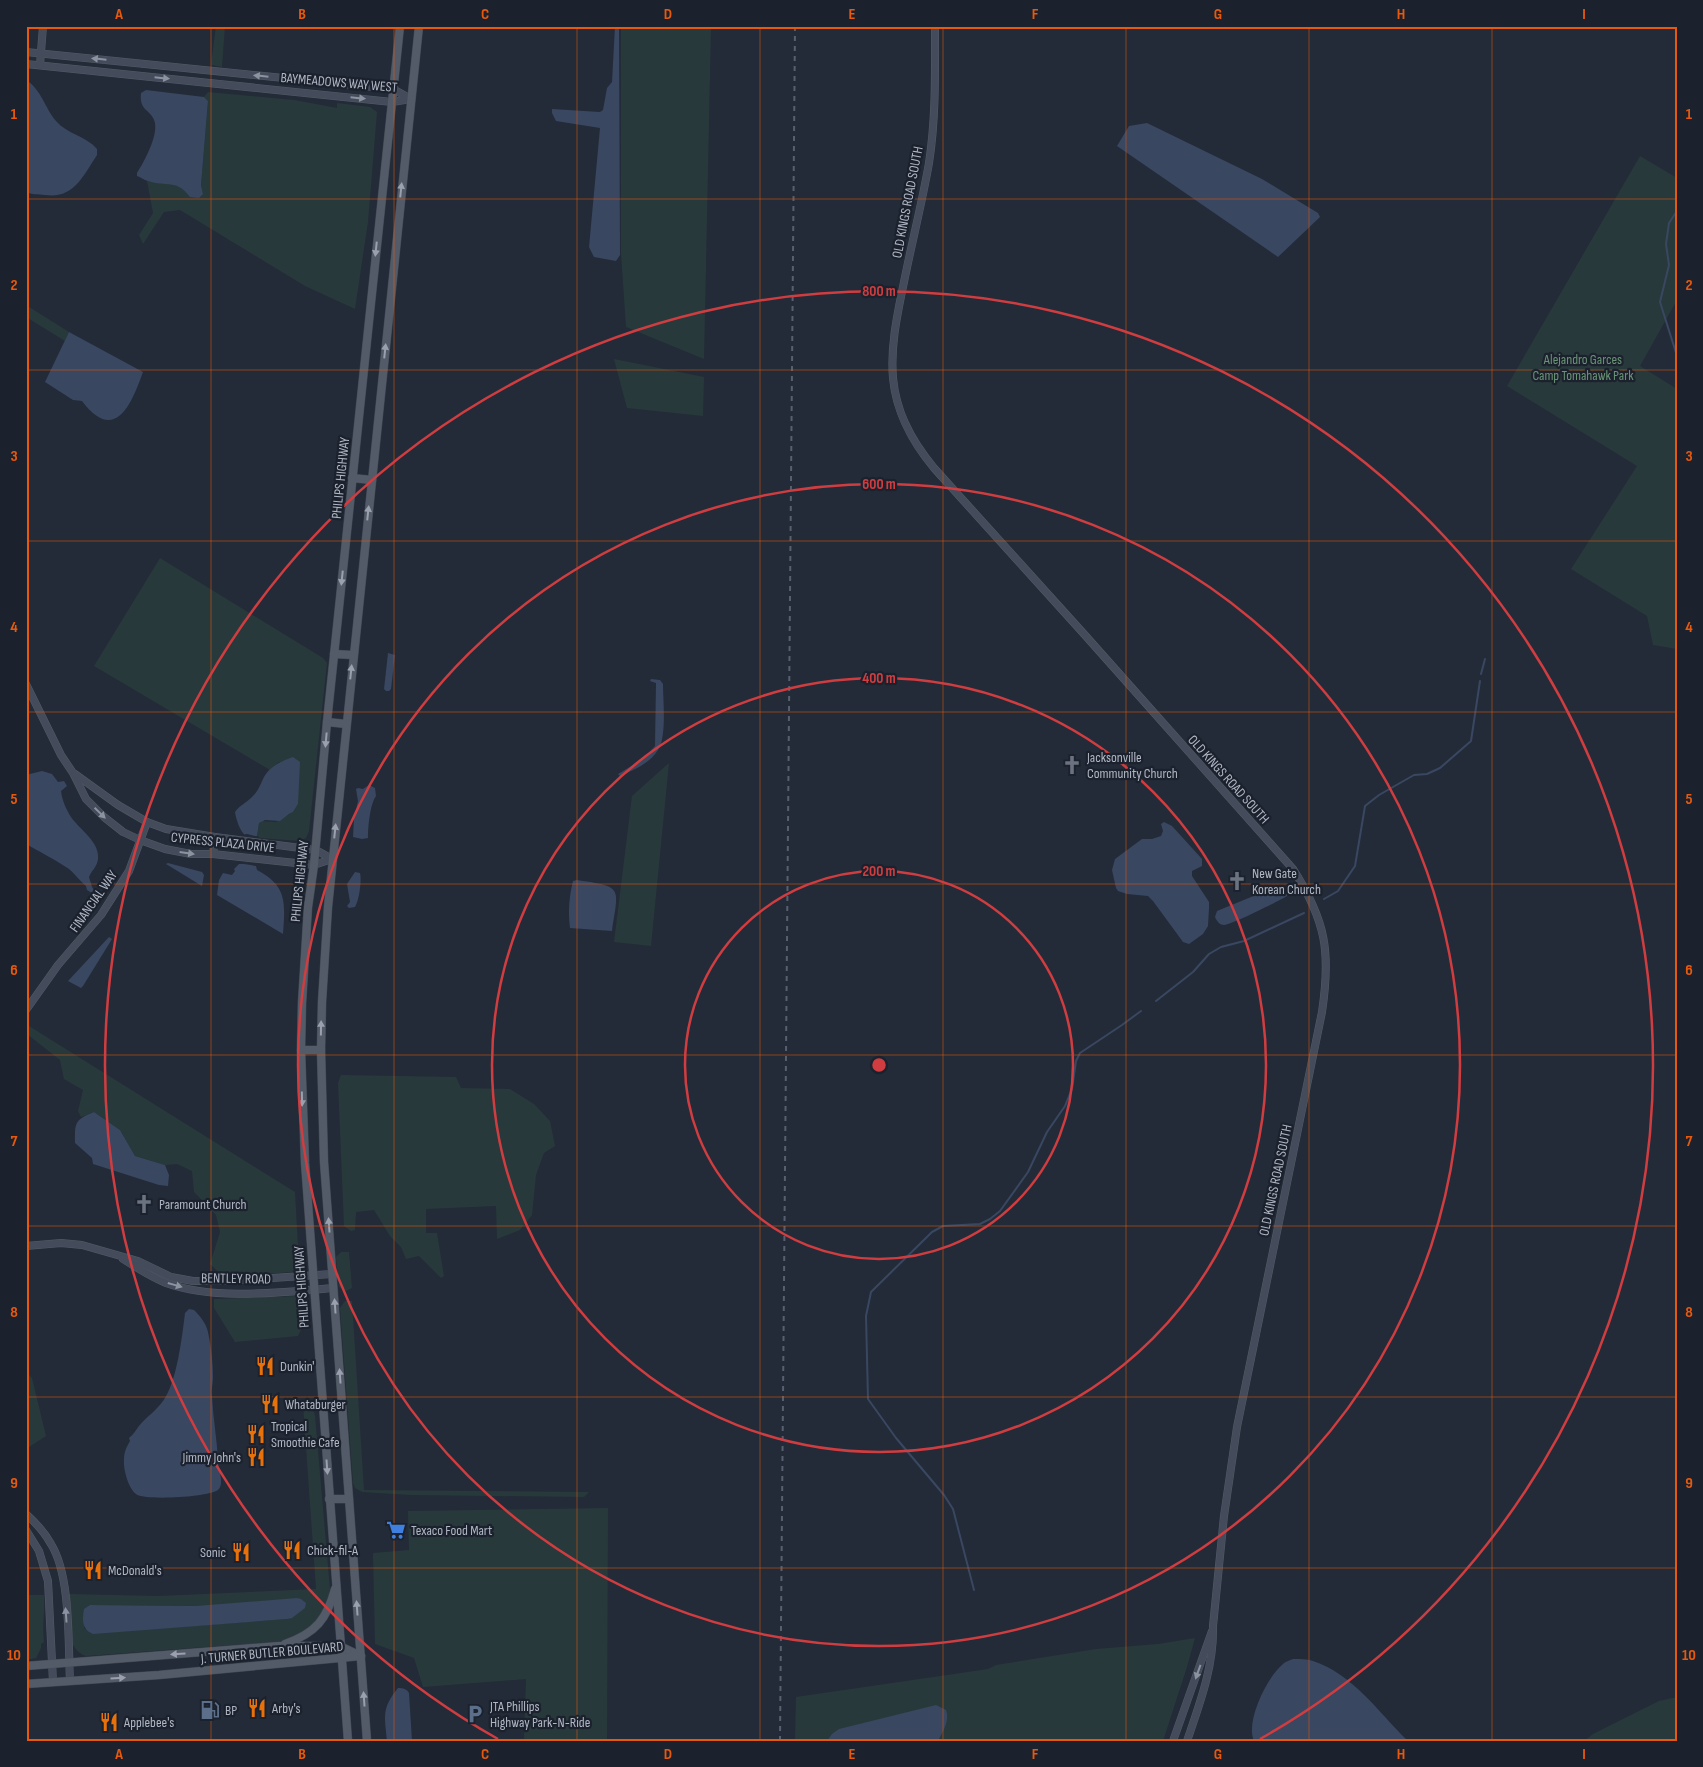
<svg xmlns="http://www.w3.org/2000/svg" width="1703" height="1767" font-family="'Sofia Sans Condensed',sans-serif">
<rect width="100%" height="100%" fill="#232b38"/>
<g fill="#28393b" fill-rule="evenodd">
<path d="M216 26H225L222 67 211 65Z"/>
<path d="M621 26H711L704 359 626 327 621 253Z"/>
<path d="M208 92 294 100 337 108V103L370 107 377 112 368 222 355 309 305 286 180 210 164 212 143 244 139 235 153 213 147 181 173 184 185 189 203 194 201 185 208 101 204 97Z"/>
<path d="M1640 156 1677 178V300L1640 366 1677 389V649L1653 645 1647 616 1571 569 1637 466 1507 386Z"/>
<path d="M26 305 69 332 65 341 26 317Z"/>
<path d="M614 359 704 377 703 416 627 408Z"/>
<path d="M160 558 323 658 327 663 309 831 306 838 300 841 260 838 257 836 259 823 261 821 276 822 293 812 298 804V784L279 762 270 770 94 666Z"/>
<path d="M669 763 651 946 614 942 632 796Z"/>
<path d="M29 1026 295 1192 299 1264 292 1272 224 1277 210 1264 220 1232 216 1215 194 1192 192 1171 177 1164 165 1165 135 1156 120 1130 94 1112 81 1117 78 1111 83 1090 64 1079 60 1060 27 1034Z"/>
<path d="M341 1075 456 1077 461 1088 510 1089 534 1104 550 1121 555 1146 544 1153 536 1175 532 1215 520 1230 497 1239 496 1206 426 1209V1233H437L444 1276 441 1278 419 1256 406 1259 401 1247 390 1236 374 1210 356 1212 355 1230 351 1231 344 1226 338 1083Z"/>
<path d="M341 1252H349L352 1288 346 1291 339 1287 336 1257Z"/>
<path d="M300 1296 304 1323 298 1336 235 1342 214 1308V1299Z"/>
<path d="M345 1301H352L364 1490 589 1492 584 1497 411 1495 362 1492 355 1488 353 1483 340 1308Z"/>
<path d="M26 1372 32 1378 46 1436 26 1449Z"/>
<path d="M303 1404C310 1405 314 1409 315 1416L330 1589C328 1605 321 1622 307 1632 286 1645 255 1643 232 1645 183 1649 135 1652 86 1656 80 1654 76 1650 73 1645L69 1594 158 1596 316 1589ZM90 1605 196 1606 287 1619 90 1633 84 1628Z"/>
<path d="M608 1508 607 1741H524L526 1679 423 1687 414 1658 375 1644 373 1553 409 1550 408 1511Z"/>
<path d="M26 1595H44C45 1611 42 1626 44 1642L41 1644V1648L36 1658 26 1660V1635L29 1631Z"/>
<path d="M1195 1638 1187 1667 1163 1741H795L796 1697 988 1669 996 1665 1096 1649 1158 1644Z"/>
<path d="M1677 1697V1741H1584L1593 1734 1659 1701Z"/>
</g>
<g fill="#394761">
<path d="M615 26H619L620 255 616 261 594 257 589 247 600 128 556 121 552 113V109L600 112 603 110 607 88 612 82Z"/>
<path d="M26 80C41 89 45 108 56 121 67 134 86 136 97 149V155C83 176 74 199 45 195 38 194 32 195 26 192Z"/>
<path d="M146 90 204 97 208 101 201 185 203 194 199 198 190 197C177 179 166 187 148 181 144 180 140 177 137 176V173C144 162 160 133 154 120 150 109 139 111 141 93Z"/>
<path d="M1147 123 1262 179 1318 213 1320 217 1278 257 1117 146 1129 126Z"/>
<path d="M69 332 143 372C132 403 115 445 82 401L73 400 45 382Z"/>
<path d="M388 653 395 655 391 689 389 691H386L384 689Z"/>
<path d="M651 679 660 680 663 684C663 700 667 737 658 750 650 763 634 770 620 776L618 774 643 759 655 746 656 683 650 681Z"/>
<path d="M293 757 300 762 298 804 293 812 289 814 280 821 265 820 259 823 257 836H255L252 865 256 866 257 870C288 886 285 904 283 934L217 895 219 880 223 873 232 875 235 871 234 869 239 864H243L246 836C240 832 236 819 235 812 240 805 246 803 252 797 258 792 261 783 264 777 270 766 282 761 293 757Z"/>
<path d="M42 771 52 774 58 782 64 781 67 786 61 791C62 800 66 809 71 817 80 830 100 842 98 859 97 867 92 870 89 877L92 887 96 893 95 895 87 890 86 886C80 881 76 875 69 869 56 860 40 852 26 844V775Z"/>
<path d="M369 785 375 788 376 796C370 804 368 827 368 838L362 839 353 837 354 818 358 801 356 789 358 788 363 789Z"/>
<path d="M1164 822 1172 826 1202 859V866L1192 871V876L1209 902V908L1208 926 1203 934 1189 944 1183 942 1153 901 1148 896 1127 894 1118 891 1116 888 1112 870 1115 859 1142 839H1152L1161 836 1163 831 1161 824Z"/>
<path d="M168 863 202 872 204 875 202 886 166 864Z"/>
<path d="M355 872 360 873C362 880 359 901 355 907L349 908 347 906 350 902 347 884Z"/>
<path d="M577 880C623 887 619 886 612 931L570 928C568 912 569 897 573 881Z"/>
<path d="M1284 886 1288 891 1287 896C1277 902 1233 924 1224 925 1219 925 1217 921 1215 917L1217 911 1268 890Z"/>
<path d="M109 937 112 939 83 986 81 988 68 981Z"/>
<path d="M94 1112 120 1130 135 1156 165 1165 169 1175 168 1186 159 1185 93 1164 92 1158 75 1143C75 1123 74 1120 94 1112Z"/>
<path d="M189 1309 194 1310C200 1316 206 1323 208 1332 211 1346 213 1363 213 1377 213 1384 211 1390 212 1396 213 1418 217 1439 218 1461 218 1469 225 1484 218 1490 209 1497 144 1501 136 1494 128 1488 123 1468 124 1459 124 1452 127 1446 130 1441L129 1438C134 1434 135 1431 139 1426 146 1417 156 1411 163 1401 177 1382 182 1337 185 1313Z"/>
<path d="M297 1598 301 1599 306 1603 305 1608 292 1618 287 1619 93 1634C82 1630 82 1620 84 1609L90 1605 196 1606Z"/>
<path d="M1293 1659C1300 1659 1307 1659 1313 1661 1353 1674 1378 1712 1408 1741H1254C1245 1722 1267 1677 1283 1664 1285 1662 1290 1660 1293 1659Z"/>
<path d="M398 1688C403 1688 407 1689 409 1693L412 1741H387C385 1716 381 1709 398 1688Z"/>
<path d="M936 1705 946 1710C950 1721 943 1731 938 1741H827L832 1734 839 1729Z"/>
</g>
<path fill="#232b38" d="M247 834 259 837 257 839 254 863 257 864V866L237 863 241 861 244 838 241 835Z"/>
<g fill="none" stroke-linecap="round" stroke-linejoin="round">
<g stroke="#394761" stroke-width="2">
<path d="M1677 211 1669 223 1666 244 1669 265 1660 302 1677 356"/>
<path d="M1481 674 1485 659"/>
<path d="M1324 899 1338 891 1355 866 1365 806 1379 795 1414 775 1427 774 1440 768 1471 741 1480 681"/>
<path d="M1156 1001 1193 972 1209 954 1221 947 1244 941 1304 913"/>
<path d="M974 1590 953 1509 944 1495 896 1438 868 1399 866 1316 871 1292 932 1232 943 1226 980 1224 990 1219 1000 1211 1028 1172 1047 1132 1065 1106 1072 1089 1076 1061 1080 1053 1122 1025 1141 1011"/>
</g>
<g stroke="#545a66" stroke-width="8">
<g id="secondary">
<path d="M935 26C935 72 936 118 929 163 922 203 912 242 904 282 888 357 881 404 934 468L1084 634 1293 869C1326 921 1331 952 1322 1012L1237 1427 1224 1516 1213 1626C1214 1666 1200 1703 1187 1741"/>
<path d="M26 52 393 89 411 99"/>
<path d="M26 64 392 102 411 99"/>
<path d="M40 65 43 26"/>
<path d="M26 684 61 755 73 773 86 799 104 817 123 832 140 840 165 849 191 854H213L314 865 332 859"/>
<path d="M75 774 118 805 147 822 166 829 215 837 316 850 332 859"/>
<path d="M213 854 215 837"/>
<path d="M26 1010 58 965 101 915 129 871 147 822"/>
<path d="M26 1246 61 1243 82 1245 138 1261 171 1277 193 1281H226L332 1274"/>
<path d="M123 1259C137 1268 151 1277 166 1283 216 1301 282 1292 333 1288"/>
<path d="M26 1514C35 1522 45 1533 51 1544 71 1576 68 1643 70 1681"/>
<path d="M26 1530 39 1551 48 1581 53 1682"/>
<path d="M1173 1741 1212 1631"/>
</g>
</g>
<g stroke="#3f4652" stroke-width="9">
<g id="primary">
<path d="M352 478 372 480"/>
<path d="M334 654 353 655"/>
<path d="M327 722 346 724"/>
<path d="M301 1050H321"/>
<path d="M329 1499H349"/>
<path d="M285 1644C316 1633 327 1619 335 1589"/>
<path d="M26 1666 279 1646H340L361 1656"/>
<path d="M26 1684 159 1675 361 1656"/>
<path d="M348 1741 305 1163 301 1050 302 1003 308 907 314 865 327 722 400 26"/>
<path d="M367 1741 324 1162 321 1050 322 1002 328 907 419 26"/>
</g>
</g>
<use href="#secondary" stroke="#444c5b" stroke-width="7"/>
<use href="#primary" stroke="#545b68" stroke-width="8"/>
<path stroke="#58606f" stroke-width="2" stroke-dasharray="5 5" stroke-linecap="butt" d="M780 1741 795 26"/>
</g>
<defs><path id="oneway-solid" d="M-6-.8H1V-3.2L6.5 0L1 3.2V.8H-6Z" transform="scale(1.25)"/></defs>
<g fill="#8b92a0">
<use href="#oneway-solid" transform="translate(99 59) rotate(-174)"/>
<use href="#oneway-solid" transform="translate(261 76) rotate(-174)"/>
<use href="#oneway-solid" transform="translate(162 78) rotate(6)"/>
<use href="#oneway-solid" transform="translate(358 98) rotate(6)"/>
<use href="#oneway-solid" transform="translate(100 813) rotate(44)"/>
<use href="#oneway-solid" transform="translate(187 853) rotate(8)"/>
<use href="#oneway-solid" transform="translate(175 1285) rotate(16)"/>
<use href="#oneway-solid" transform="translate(66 1615) rotate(-94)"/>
<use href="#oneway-solid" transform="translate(1198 1672) rotate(110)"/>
</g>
<g fill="#9aa0ae">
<use href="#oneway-solid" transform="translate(401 190) rotate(-84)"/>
<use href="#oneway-solid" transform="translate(376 249) rotate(96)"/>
<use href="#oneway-solid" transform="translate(385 351) rotate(-84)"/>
<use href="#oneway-solid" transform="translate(368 513) rotate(-84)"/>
<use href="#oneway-solid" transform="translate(342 578) rotate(96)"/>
<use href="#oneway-solid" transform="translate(351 672) rotate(-84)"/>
<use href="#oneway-solid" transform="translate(326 740) rotate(95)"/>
<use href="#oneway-solid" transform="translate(335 831) rotate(-84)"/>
<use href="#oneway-solid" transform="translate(321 1028) rotate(-89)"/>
<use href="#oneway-solid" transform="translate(302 1099) rotate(89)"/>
<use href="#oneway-solid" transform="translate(329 1225) rotate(-94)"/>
<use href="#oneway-solid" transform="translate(335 1306) rotate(-94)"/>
<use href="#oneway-solid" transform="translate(340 1376) rotate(-94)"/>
<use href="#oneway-solid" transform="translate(327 1467) rotate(86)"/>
<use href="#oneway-solid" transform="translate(357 1608) rotate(-94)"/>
<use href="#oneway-solid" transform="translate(178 1654) rotate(176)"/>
<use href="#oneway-solid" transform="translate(118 1678) rotate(-4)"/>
<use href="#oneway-solid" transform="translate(364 1699) rotate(-94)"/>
</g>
<path fill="none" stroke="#e8590c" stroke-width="1" stroke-opacity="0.55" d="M211 26V1741M394 26V1741M577 26V1741M760 26V1741M943 26V1741M1126 26V1741M1309 26V1741M1492 26V1741M26 199H1677M26 370H1677M26 541H1677M26 712H1677M26 884H1677M26 1055H1677M26 1226H1677M26 1397H1677M26 1568H1677"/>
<g fill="none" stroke="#d03d40" stroke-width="2.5">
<circle cx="879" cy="1065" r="194"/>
<circle cx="879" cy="1065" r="387"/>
<circle cx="879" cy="1065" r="581"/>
<path d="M498 1739A774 774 0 1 1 1260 1739"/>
</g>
<defs>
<g id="church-bare" transform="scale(1.5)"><path d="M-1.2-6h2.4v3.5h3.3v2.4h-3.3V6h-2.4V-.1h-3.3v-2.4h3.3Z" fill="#6b7280" stroke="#1b222d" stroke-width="2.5" paint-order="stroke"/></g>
<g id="restaurant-bare" transform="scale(1.5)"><path d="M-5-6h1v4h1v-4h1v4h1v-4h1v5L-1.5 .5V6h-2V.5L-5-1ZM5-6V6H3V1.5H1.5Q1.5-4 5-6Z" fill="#e8710a" stroke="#1b222d" stroke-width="2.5" paint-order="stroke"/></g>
<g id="supermarket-bare" transform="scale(1.5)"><path d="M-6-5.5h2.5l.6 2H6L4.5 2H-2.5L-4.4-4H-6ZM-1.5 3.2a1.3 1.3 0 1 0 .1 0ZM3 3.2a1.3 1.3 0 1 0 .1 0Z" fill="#3f7fe0" stroke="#1b222d" stroke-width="2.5" paint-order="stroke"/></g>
<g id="fuel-bare" transform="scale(1.5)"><path d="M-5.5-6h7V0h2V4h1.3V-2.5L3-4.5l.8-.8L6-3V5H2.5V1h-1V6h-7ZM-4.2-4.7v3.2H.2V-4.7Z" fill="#5c6f8a" stroke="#1b222d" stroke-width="2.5" paint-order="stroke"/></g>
<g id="parking-bare" transform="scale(1.5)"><path d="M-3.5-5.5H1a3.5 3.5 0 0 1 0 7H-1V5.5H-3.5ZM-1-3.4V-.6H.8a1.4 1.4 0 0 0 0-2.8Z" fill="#5c6f8a" stroke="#1b222d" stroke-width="2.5" paint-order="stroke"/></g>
</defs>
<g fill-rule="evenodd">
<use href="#church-bare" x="1072" y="765"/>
<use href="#church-bare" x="1237" y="881"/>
<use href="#church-bare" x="144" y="1204"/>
<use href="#restaurant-bare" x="265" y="1366"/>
<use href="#restaurant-bare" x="270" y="1404"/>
<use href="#restaurant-bare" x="256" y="1434"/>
<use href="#restaurant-bare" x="256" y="1457"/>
<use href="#supermarket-bare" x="396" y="1530"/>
<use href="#restaurant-bare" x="292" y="1550"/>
<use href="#restaurant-bare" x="241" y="1552"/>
<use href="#restaurant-bare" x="93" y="1570"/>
<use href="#restaurant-bare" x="257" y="1708"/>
<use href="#fuel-bare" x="210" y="1710"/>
<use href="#parking-bare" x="475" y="1714"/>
<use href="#restaurant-bare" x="109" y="1722"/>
</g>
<g text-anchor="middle" stroke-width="4.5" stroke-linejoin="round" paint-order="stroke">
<g font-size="14" fill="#b1b7c5" stroke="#1b222d">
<text transform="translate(339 82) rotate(5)" y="5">BAYMEADOWS WAY WEST</text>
<text transform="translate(907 202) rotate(-79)" y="5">OLD KINGS ROAD SOUTH</text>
<text transform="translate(340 478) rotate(-84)" y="5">PHILIPS HIGHWAY</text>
<text transform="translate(1229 779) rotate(48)" y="5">OLD KINGS ROAD SOUTH</text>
<text transform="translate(223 842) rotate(6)" y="5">CYPRESS PLAZA DRIVE</text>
<text transform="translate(299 881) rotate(-84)" y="5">PHILIPS HIGHWAY</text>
<text transform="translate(93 901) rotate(-55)" y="5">FINANCIAL WAY</text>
<text transform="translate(1275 1180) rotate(-78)" y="5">OLD KINGS ROAD SOUTH</text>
<text transform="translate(236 1278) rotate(1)" y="5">BENTLEY ROAD</text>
<text transform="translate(301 1287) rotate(-94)" y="5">PHILIPS HIGHWAY</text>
<text transform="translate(272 1652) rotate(-5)" y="5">J. TURNER BUTLER BOULEVARD</text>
</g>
<g font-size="14" fill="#6a9476" stroke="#1b222d">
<text x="1583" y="364">Alejandro Garces<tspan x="1583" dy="16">Camp Tomahawk Park</tspan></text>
</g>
<g font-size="14" fill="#b1b7c5" stroke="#1b222d" text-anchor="start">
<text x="1087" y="762">Jacksonville<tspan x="1087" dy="16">Community Church</tspan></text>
<text x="1252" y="878">New Gate<tspan x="1252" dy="16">Korean Church</tspan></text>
<text x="159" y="1209">Paramount Church</text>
<text x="280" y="1371">Dunkin'</text>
<text x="285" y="1409">Whataburger</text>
<text x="271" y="1431">Tropical<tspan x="271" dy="16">Smoothie Cafe</tspan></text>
<text x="241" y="1462" text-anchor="end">Jimmy John's</text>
<text x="411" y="1535">Texaco Food Mart</text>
<text x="307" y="1555">Chick-fil-A</text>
<text x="226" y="1557" text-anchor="end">Sonic</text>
<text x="108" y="1575">McDonald's</text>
<text x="490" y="1711">JTA Phillips<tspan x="490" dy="16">Highway Park-N-Ride</tspan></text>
<text x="272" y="1713">Arby's</text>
<text x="225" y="1715">BP</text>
<text x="124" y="1727">Applebee's</text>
</g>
</g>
<circle cx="879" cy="1065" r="8" fill="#d03d40" stroke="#1b222d" stroke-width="2.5"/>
<g font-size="15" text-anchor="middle" font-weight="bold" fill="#d03d40" stroke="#1b222d" stroke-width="4.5" stroke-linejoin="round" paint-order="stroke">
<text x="879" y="296">800 m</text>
<text x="879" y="489">600 m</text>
<text x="879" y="683">400 m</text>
<text x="879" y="876">200 m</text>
</g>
<rect width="1703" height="1767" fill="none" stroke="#1b222d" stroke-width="55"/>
<rect x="28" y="28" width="1648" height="1712" fill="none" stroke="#e8590c" stroke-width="2"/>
<g font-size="16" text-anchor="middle" font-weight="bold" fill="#e8590c">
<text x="119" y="19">A</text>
<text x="302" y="19">B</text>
<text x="485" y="19">C</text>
<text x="668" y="19">D</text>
<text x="852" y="19">E</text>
<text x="1035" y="19">F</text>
<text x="1218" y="19">G</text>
<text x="1401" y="19">H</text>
<text x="1584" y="19">I</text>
<text x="14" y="119">1</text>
<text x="1689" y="119">1</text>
<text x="14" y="290">2</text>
<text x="1689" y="290">2</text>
<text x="14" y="461">3</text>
<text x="1689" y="461">3</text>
<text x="14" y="632">4</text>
<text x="1689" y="632">4</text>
<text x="14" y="804">5</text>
<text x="1689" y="804">5</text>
<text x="14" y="975">6</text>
<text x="1689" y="975">6</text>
<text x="14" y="1146">7</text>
<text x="1689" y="1146">7</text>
<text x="14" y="1317">8</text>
<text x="1689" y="1317">8</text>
<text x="14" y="1488">9</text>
<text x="1689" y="1488">9</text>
<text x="14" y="1660">10</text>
<text x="1689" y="1660">10</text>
<text x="119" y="1759">A</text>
<text x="302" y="1759">B</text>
<text x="485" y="1759">C</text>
<text x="668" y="1759">D</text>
<text x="852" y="1759">E</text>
<text x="1035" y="1759">F</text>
<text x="1218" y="1759">G</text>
<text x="1401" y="1759">H</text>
<text x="1584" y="1759">I</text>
</g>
</svg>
